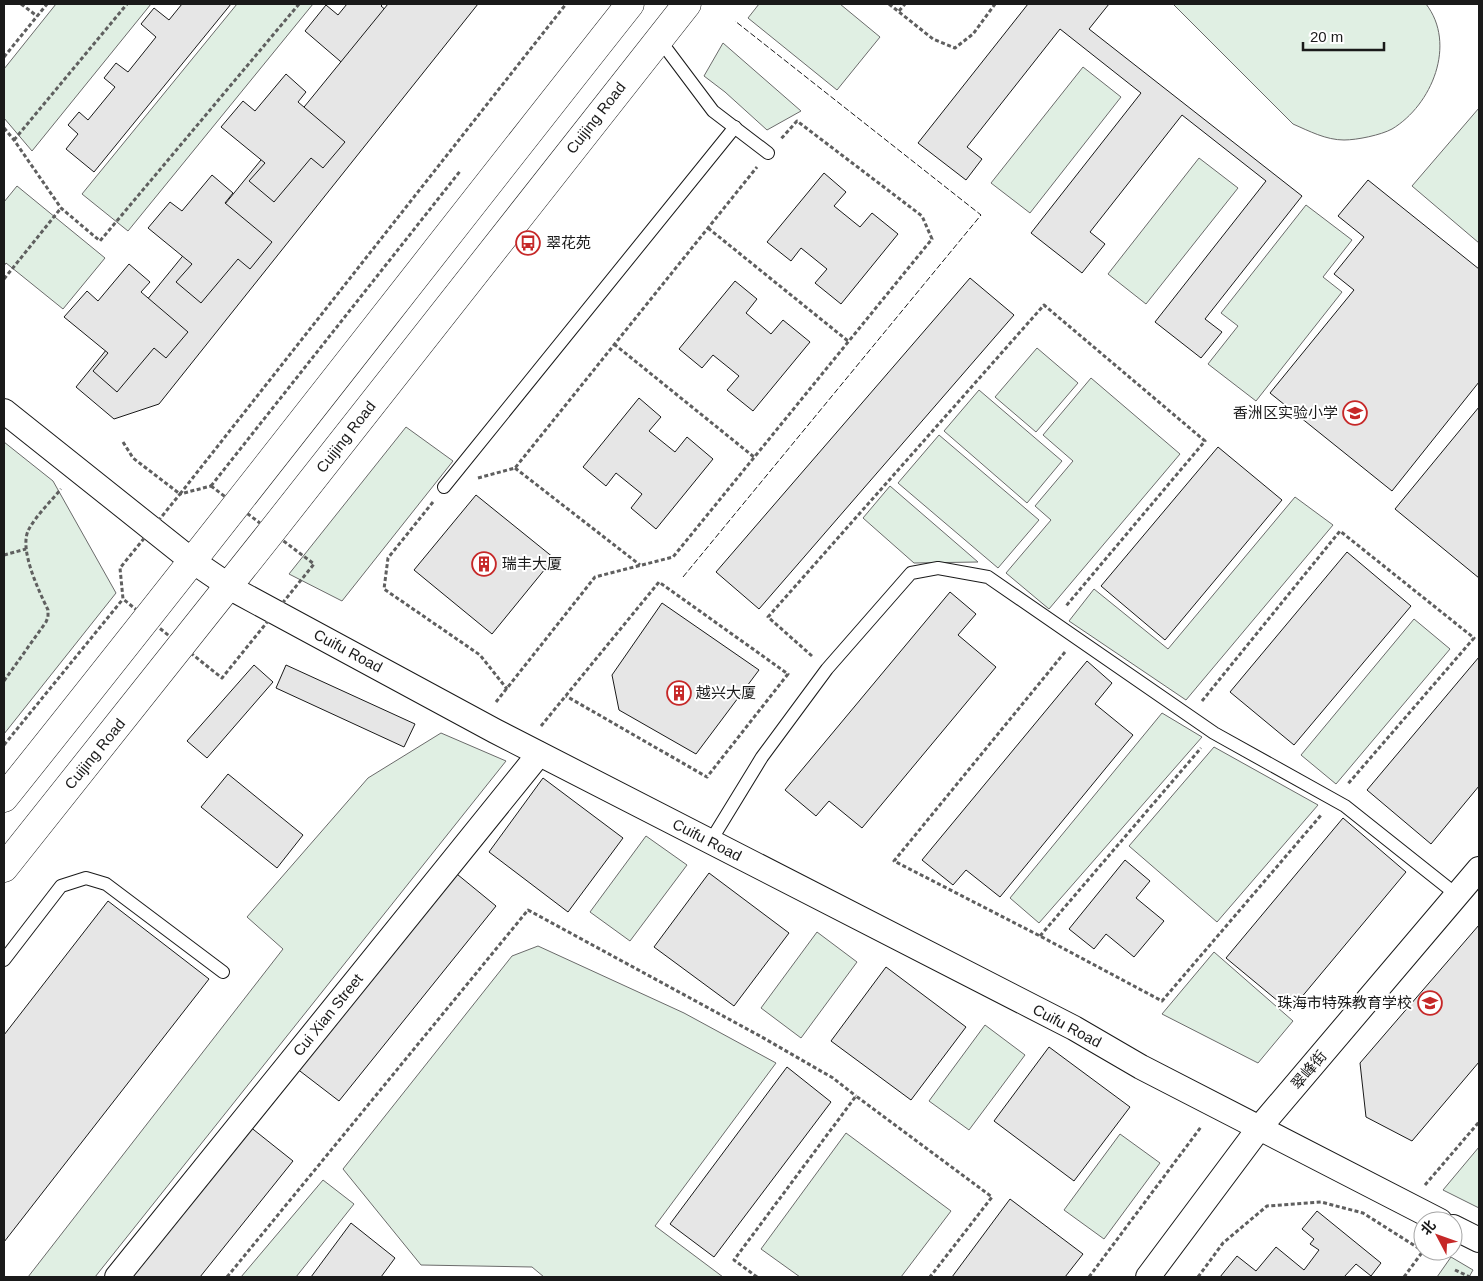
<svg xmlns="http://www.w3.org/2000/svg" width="1483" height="1281" font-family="Arial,'Noto Sans SC',sans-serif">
<rect width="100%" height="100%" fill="#fff"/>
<g fill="#e0efe3" stroke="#6a6a6a">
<path d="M56 4H151L32 151 4 118V69Z"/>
<path d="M237 4H313L128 231 82 194Z"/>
<path d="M759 4H840L880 37 837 90 748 18Z"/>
<path d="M1173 4H1426C1457 44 1432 105 1392 129 1381 135 1357 140 1344 140 1326 140 1309 131 1293 124Z"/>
<path d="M723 43 801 111 767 130 725 92 704 76Z"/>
<path d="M1083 67 1121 97 1030 213 991 183Z"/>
<path d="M1479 108V243L1412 186Z"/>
<path d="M1199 158 1238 188 1146 304 1108 274Z"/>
<path d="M17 186 105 258 63 309 6 263 4 266V202Z"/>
<path d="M1306 205 1352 240 1323 277 1342 292 1256 401 1208 364 1238 326 1221 313Z"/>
<path d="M1037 348 1078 383 1036 432 995 397Z"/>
<path d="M1091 378 1180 454 1049 609 1006 573 1051 520 1035 506 1073 461 1043 435Z"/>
<path d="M979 390 1062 461 1027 503 944 431Z"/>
<path d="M406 427 453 461 342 601 289 574Z"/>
<path d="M939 435 1039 520 998 568 898 483Z"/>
<path d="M4 442 53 481 116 593 4 734Z"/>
<path d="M890 486 978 562 914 563 863 518Z"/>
<path d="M1295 497 1333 525 1186 700 1069 621 1094 589 1168 649Z"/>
<path d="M1414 619 1450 649 1336 784 1301 755Z"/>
<path d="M1162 713 1202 737 1039 923 1010 898Z"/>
<path d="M441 733 506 761 95 1277H28L283 949 247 917 368 778Z"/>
<path d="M1214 747 1318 805 1217 922 1129 846Z"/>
<path d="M646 836 687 865 630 941 590 912Z"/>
<path d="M817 932 857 962 801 1038 761 1008Z"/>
<path d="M538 946 684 1013 776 1063 655 1226 723 1277H544L532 1267 421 1265 343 1169 512 956Z"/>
<path d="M1214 952 1293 1021 1258 1063 1162 1014Z"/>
<path d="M985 1025 1025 1055 969 1130 929 1101Z"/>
<path d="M846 1133 951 1211 901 1277H800L761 1249Z"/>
<path d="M1120 1134 1160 1163 1104 1239 1064 1210Z"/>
<path d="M1479 1147V1208L1443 1190Z"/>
<path d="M323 1180 354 1204 296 1277H241Z"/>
<path d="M1451 1257 1473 1270 1469 1277H1437Z"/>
</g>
<g fill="#e6e6e6" stroke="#1a1a1a">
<path d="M182 4H231L94 172 66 149 78 134 68 125 79 112 88 120 115 87 104 78 116 63 128 72 156 37 141 24 154 8 169 20Z"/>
<path d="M347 4H383L381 6 428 46 406 72 394 62 357 106 332 85 347 67 305 31 326 5 338 15Z"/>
<path d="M388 4H478L159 404 114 419 76 387Z"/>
<path d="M1028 4H1109L1089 29 1302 196 1205 319 1222 332 1201 358 1155 322 1266 181 1182 115 1090 232 1105 244 1082 273 1031 233 1141 93 1060 29 967 147 982 159 966 180 918 143Z"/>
<path d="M286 74 306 92 298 102 345 142 323 168 311 158 274 202 249 181 265 163 221 127 243 101 255 111Z"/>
<path d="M824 173 846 192 834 206 860 227 872 213 898 234 841 304 815 283 827 269 801 248 791 261 767 242Z"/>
<path d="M212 175 233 193 225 203 272 242 250 269 238 259 201 303 176 282 192 264 148 228 170 202 182 211Z"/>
<path d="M1368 180 1479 269V382L1392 491 1270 393 1354 290 1334 274 1364 237 1338 216Z"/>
<path d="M129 264 150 282 141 292 188 332 166 358 154 348 117 392 93 371 108 353 64 317 87 291 98 301Z"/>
<path d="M970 278 1014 315 759 609 716 572Z"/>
<path d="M735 281 757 299 746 313 771 334 783 320 810 342 753 411 727 390 739 376 713 355 702 368 679 349Z"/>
<path d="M639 398 661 417 649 431 675 452 687 437 713 459 656 529 631 508 642 494 616 473 606 486 583 467Z"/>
<path d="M1479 407V578L1395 509Z"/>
<path d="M1218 447 1282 500 1165 640 1101 586Z"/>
<path d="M476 495 554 558 492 634 414 570Z"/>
<path d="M1347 552 1411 606 1294 745 1230 692Z"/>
<path d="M950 592 976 614 958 635 996 667 862 828 829 801 816 816 785 790Z"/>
<path d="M662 603 759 670 696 754 619 710 612 675Z"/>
<path d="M1479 657V786L1431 844 1367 790Z"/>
<path d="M1087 661 1112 683 1095 704 1133 735 1000 897 966 870 953 885 922 860Z"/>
<path d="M254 665 273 682 207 758 187 741Z"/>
<path d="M286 665 415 724 404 747 276 688Z"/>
<path d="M228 774 303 835 277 868 201 807Z"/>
<path d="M543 778 623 838 568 912 489 852Z"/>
<path d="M1343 818 1406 872 1290 1011 1226 958Z"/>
<path d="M1125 860 1150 881 1136 898 1164 921 1134 957 1106 934 1094 949 1069 929Z"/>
<path d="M452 870 496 906 339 1101 296 1068Z"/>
<path d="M709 873 789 933 734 1006 654 947Z"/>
<path d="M108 901 209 979 4 1242V1035Z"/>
<path d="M1479 925V1062L1412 1141 1366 1117 1360 1063Z"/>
<path d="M886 967 966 1027 911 1100 831 1041Z"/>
<path d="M1049 1047 1130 1107 1074 1181 994 1121Z"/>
<path d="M787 1067 831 1102 714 1257 670 1224Z"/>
<path d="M249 1126 293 1161 200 1277H129Z"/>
<path d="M1010 1199 1083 1254 1065 1277H952Z"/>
<path d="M1317 1211 1381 1263 1371 1276 1356 1264 1344 1277H1220L1237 1256 1256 1271 1276 1247 1304 1270 1319 1250 1310 1244 1314 1239 1302 1229Z"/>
<path d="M351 1223 395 1258 381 1277H311Z"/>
</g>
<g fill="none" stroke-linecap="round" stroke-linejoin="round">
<g stroke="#1a1a1a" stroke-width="14">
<g id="service">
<path d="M659 39 713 111 768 153"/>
<path d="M444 487 735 127"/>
<path d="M710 842 762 757 827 669 911 573 938 568 988 577 1214 733 1345 806 1457 895"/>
<path d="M4 960 61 886 86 878 106 884 223 972"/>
</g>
</g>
<g stroke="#1a1a1a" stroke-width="26">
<g id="minor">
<path d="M4 411 191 560 238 592 495 731 1074 1028 1141 1067 1440 1221"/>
<path d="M1453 1227 1479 1240"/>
<path d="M117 1277 539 754"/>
<path d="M1148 1277 1260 1127 1479 869"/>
</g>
</g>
<g stroke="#1a1a1a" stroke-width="29">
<g id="secondary">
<path d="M4 798C215 535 421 268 630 4"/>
<path d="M4 868 272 531 687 4"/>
</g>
</g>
<g stroke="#5f5f5f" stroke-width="3" stroke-dasharray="4 2.5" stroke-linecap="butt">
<path d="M21 4 37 16"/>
<path d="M889 4 933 39 955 48 973 34 995 4"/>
<path d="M899 11 905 4"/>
<path d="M4 57 47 4"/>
<path d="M4 128 14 140 61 208 100 241 299 4"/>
<path d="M14 140 127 4"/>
<path d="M708 228 848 341"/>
<path d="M4 279 61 208"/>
<path d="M614 344 754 457"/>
<path d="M123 442 133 458 180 494 566 4"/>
<path d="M515 468 640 565"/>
<path d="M478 478 515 468 757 167"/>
<path d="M211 486 461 170"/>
<path d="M211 486 314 564 222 678 123 599 120 568 180 494Z"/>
<path d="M433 502 388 558 384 589 480 655 507 689"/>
<path d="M4 555 26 549"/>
<path d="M1065 652 894 861 1040 936 1162 1001 1322 814"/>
<path d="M812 656 768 617 1044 305 1205 441 1066 606"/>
<path d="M4 681 46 622 48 617V610C39 591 18 548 29 529 36 516 51 501 61 489"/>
<path d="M1202 701 1340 531 1474 638 1347 785"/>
<path d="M496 702 595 577 673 557 932 239 922 216 797 121 780 140"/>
<path d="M541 726 659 582 788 674 707 777 566 696"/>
<path d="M4 745 123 599"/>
<path d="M1040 936 1201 748"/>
<path d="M1425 1185 1479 1122"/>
<path d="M1455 1270 1470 1277"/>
<path d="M227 1277 528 910 760 1036 833 1078 856 1096"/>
<path d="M757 1277 734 1260 856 1096 992 1197 930 1277"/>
<path d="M1089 1277 1201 1127"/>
<path d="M1198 1277 1223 1243 1267 1206 1321 1202 1363 1213 1423 1251"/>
<path d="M1404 1277 1423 1251"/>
</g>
<use href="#service" stroke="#fff" stroke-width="12"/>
<use href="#minor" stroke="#fff" stroke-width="24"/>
<use href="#secondary" stroke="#fff" stroke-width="28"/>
<path stroke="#1a1a1a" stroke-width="1" stroke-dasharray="6 2.5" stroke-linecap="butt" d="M683 577 981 215 735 21"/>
</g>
<defs>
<g id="bus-ring" transform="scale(1.25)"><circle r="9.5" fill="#fff" stroke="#c62828" stroke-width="1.5"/><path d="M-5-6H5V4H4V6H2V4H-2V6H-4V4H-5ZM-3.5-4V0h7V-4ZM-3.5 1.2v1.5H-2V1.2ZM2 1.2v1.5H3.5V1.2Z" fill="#c62828"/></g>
<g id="school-ring" transform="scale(1.25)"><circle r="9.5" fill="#fff" stroke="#c62828" stroke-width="1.5"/><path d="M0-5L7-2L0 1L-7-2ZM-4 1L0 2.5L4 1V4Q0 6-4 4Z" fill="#c62828"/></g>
<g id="building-ring" transform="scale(1.25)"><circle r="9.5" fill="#fff" stroke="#c62828" stroke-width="1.5"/><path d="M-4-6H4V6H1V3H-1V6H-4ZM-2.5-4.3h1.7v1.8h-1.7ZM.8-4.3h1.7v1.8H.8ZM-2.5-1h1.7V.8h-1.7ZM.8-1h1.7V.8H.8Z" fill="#c62828"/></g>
</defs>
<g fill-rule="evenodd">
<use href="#bus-ring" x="528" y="243"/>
<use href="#school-ring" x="1355" y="413"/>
<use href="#building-ring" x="484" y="564"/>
<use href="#building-ring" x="679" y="693"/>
<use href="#school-ring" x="1430" y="1003"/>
</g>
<g text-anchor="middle" stroke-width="4" stroke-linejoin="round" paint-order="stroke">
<g font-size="15" fill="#1a1a1a" stroke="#fff">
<text transform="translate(596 118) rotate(-52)" y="5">Cuijing Road</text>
<text transform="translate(346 437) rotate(-52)" y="5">Cuijing Road</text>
<text transform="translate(348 651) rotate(28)" y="5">Cuifu Road</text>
<text transform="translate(95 754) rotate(-51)" y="5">Cuijing Road</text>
<text transform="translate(707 840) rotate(27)" y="5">Cuifu Road</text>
<text transform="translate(328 1015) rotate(-51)" y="5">Cui Xian Street</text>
<text transform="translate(1067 1026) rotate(28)" y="5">Cuifu Road</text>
<text transform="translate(1309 1070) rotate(-50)" y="5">翠峰街</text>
</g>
<g font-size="15" fill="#1a1a1a" stroke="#fff" text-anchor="start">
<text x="546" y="248">翠花苑</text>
<text x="1338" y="418" text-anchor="end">香洲区实验小学</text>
<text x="502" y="569">瑞丰大厦</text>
<text x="696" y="698">越兴大厦</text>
<text x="1412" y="1008" text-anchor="end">珠海市特殊教育学校</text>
</g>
</g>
<rect width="1483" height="1281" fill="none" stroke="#1a1a1a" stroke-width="10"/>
<g transform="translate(1438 1236) rotate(311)"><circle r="24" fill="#ffffff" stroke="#a3a3a3"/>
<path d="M0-4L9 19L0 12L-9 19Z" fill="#c62828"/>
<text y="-8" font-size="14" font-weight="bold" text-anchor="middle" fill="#1a1a1a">北</text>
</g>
<path d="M1303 42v8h81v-8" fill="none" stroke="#1a1a1a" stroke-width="2.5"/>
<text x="1310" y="42" font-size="15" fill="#1a1a1a" stroke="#ffffff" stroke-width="4" paint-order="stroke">20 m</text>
</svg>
